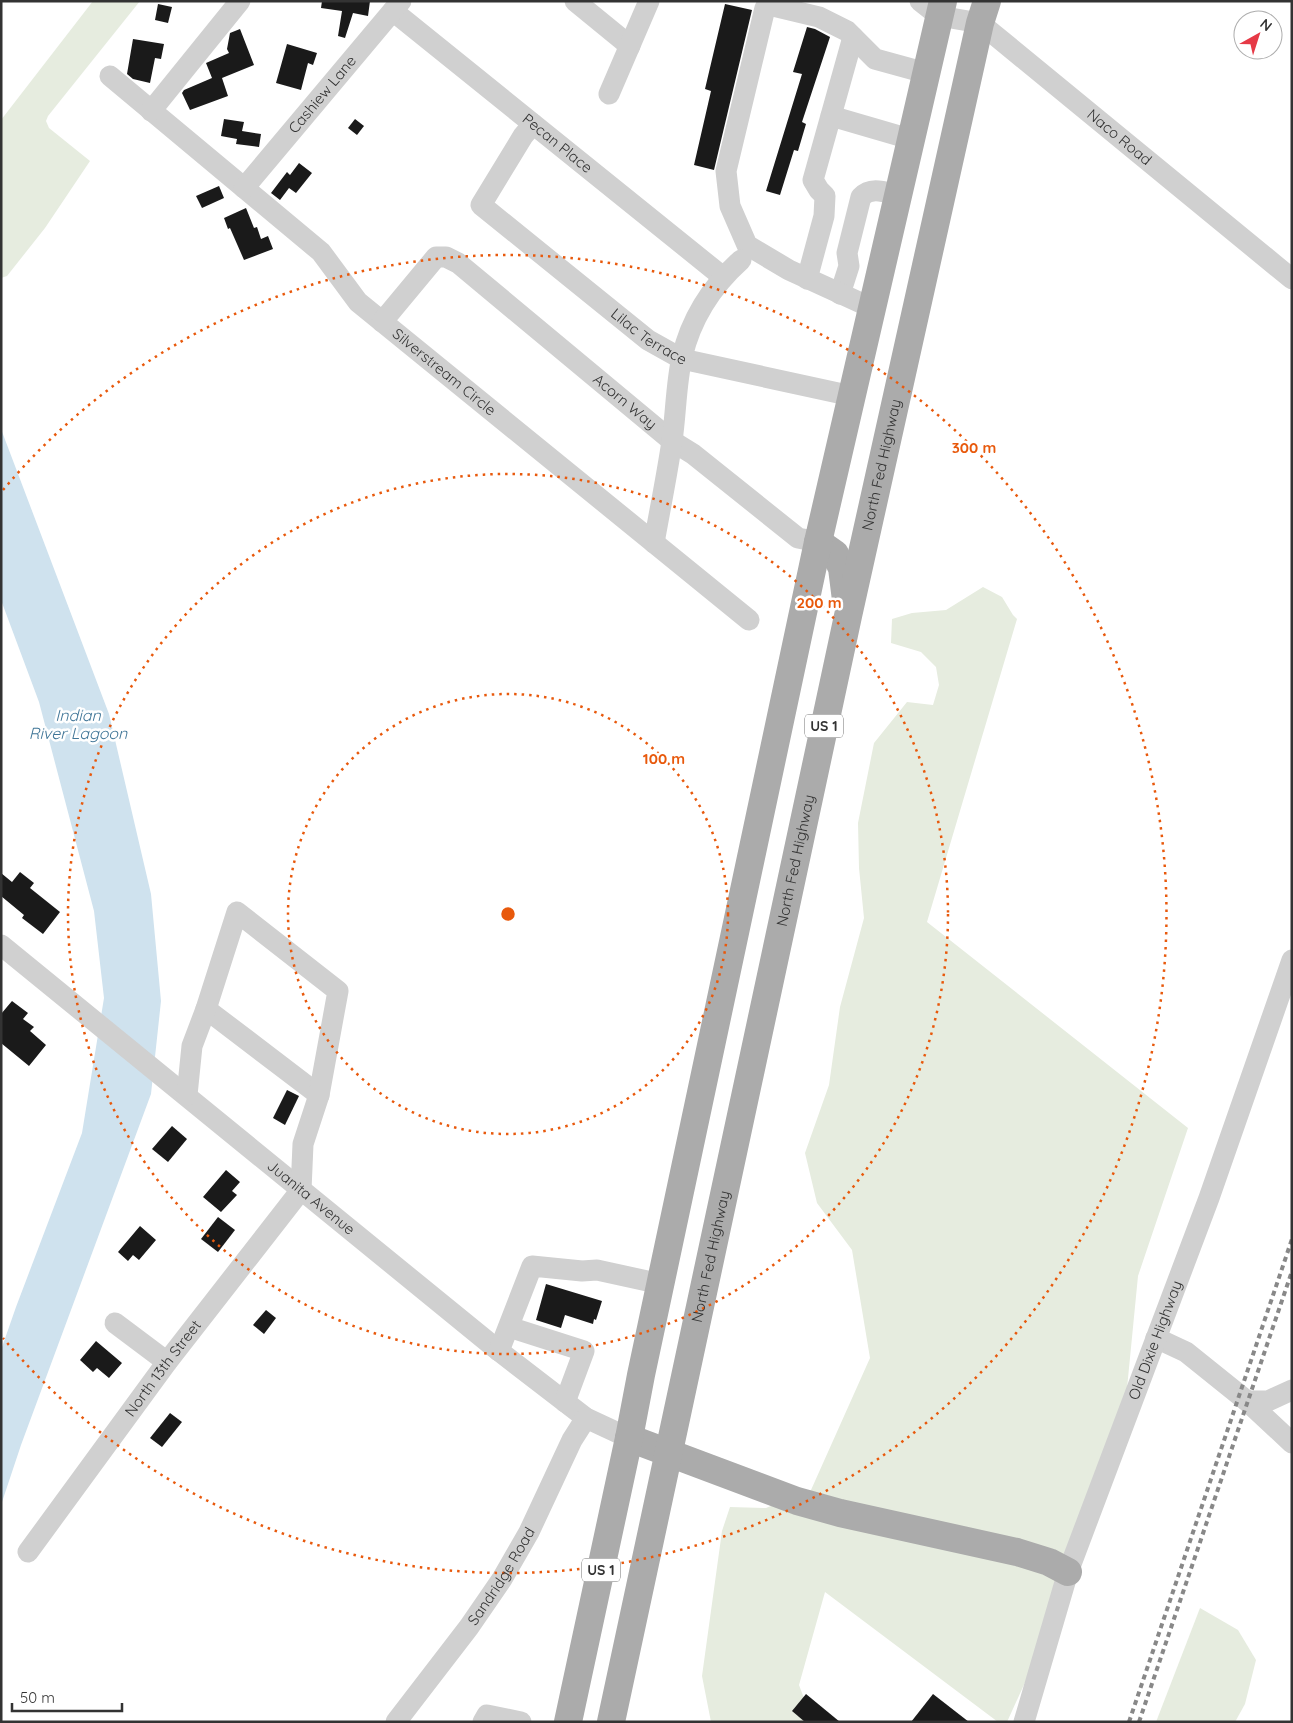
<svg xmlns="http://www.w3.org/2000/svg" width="1293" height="1723" font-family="Quicksand,sans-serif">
<rect width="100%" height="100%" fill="#fff"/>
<g fill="#e6ecdf">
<path d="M93 1H140L48 116 46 121 49 128 90 161 45 228 7 276 1 278V120Z"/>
<path d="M983 587 1002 597 1013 615 1017 619 927 922 1188 1128 1138 1276 1124 1419 1077 1568 1007 1722H998L825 1592 799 1685 813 1722H711L702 1676 722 1531 730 1507 766 1508 811 1490 870 1358 852 1250 817 1203 805 1153 829 1085 840 1007 864 918 859 868 858 823 874 743 907 702 933 705 939 685 936 667 921 652 891 643 892 619 912 613 946 610Z"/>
<path d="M1200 1608 1238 1630 1256 1660 1245 1704 1235 1722H1156Z"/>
</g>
<path fill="#cfe2ee" d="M1 429 109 714 151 894 161 1001 151 1094 21 1445 1 1505V1350L16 1307 82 1133 104 998 94 911 39 702 1 600Z"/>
<g fill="#1a1a1a">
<path d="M322 1H370L368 16 353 13 345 38 338 36 342 11 321 8Z"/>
<path d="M158 4 172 7 168 23 155 20Z"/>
<path d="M725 4 752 10 714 170 694 165 711 91 705 89Z"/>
<path d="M807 27 815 29 830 37 802 122 806 124 798 151 794 150 780 195 766 191 802 74 793 72Z"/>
<path d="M240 29 254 65 222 78 228 96 190 110 182 93 184 90 212 78 206 63 229 53 227 49 230 33Z"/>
<path d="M133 39 164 44 161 59 155 58 150 83 133 79 127 74Z"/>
<path d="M287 44 317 53 313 65 308 63 301 90 276 83Z"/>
<path d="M224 119 244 122 242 131 261 134 259 147 236 144 237 139 221 136Z"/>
<path d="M355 119 364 126 357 135 348 128Z"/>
<path d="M299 163 312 173 296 193 289 188 280 200 271 193 287 172 290 175Z"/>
<path d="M219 186 224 198 202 208 196 196Z"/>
<path d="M246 208 254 228 257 227 261 239 268 236 273 249 244 260 230 228 228 229 224 218Z"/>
<path d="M20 872 34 883 30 888 60 912 43 934 22 918 24 915 1 896V873L12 882Z"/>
<path d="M12 1001 28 1013 23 1019 34 1027 30 1031 46 1045 29 1066 1 1043V1014Z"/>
<path d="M287 1090 299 1096 285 1125 273 1118Z"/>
<path d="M172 1126 187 1139 168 1162 152 1149Z"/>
<path d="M226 1170 240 1182 232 1191 237 1195 221 1212 203 1197Z"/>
<path d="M218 1217 235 1230 218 1252 201 1239Z"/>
<path d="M140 1226 156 1240 139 1260 133 1255 128 1261 118 1252Z"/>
<path d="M546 1284 602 1301 596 1320 594 1319 593 1324 565 1315 561 1328 536 1320Z"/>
<path d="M266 1310 276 1318 264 1334 253 1325Z"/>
<path d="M96 1341 122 1363 109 1378 97 1368 93 1372 80 1360Z"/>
<path d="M170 1413 182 1422 162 1447 150 1438Z"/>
<path d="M806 1694 840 1722H805L792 1711Z"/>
<path d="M933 1694 969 1722H911Z"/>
</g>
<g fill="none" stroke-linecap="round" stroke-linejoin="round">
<g stroke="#d0d0d0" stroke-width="21">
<path d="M575 1 630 46"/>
<path id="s1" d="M920 1 939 16 980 23 1292 279"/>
<path id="s2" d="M393 11 723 277"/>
<path id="s3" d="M110 76 321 252 358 302 749 620"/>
<path d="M609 94 649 1"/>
<path d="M151 111 240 1"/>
<path d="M831 116 910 139"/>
<path id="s4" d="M533 124 523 136 481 205 648 340 682 359 852 396"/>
<path id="s5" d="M244 188 401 1"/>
<path d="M807 279 824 216 825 196 819 190 813 180 853 37"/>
<path d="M840 294 849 266 847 253 861 197C871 186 885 192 898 195"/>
<path d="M872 308 789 270 747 245 730 206 726 171 765 8 773 6 819 17 847 31 875 59 926 73"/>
<path id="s6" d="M382 322 436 257H446L458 263 672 441 693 454 798 538 818 542"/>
<path d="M654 543C660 509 667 475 672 441 676 413 676 384 682 357 691 319 712 286 741 260"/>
<path id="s7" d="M1 945 499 1351 586 1418 629 1438"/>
<path d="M206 1009 319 1095"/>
<path d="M115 1323 167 1362"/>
<path d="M509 1327 584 1351 565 1402"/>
<path d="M1156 1338 1186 1352 1247 1401 1292 1443"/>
<path d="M499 1351 532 1266 582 1271 597 1270 661 1284"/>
<path d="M1247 1401H1268L1292 1390"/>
<path id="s8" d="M28 1552 167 1362 301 1190 303 1144 319 1095 338 991 237 912 206 1009 192 1046 187 1095"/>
<path id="s9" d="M396 1722 469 1627 502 1579 529 1532 572 1440 586 1418"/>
<path d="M483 1722 487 1715 521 1722"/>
<path id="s10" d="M1024 1722 1068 1572 1209 1198 1292 960"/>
</g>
<g stroke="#ababab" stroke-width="28">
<path d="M818 542 835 554 842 568 846 600"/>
<path d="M629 1438 797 1501 840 1513 1017 1552 1049 1562 1068 1572"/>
<path d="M568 1722 629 1438 641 1375 818 542 943 1"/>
<path id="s11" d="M611 1722 848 616 980 23 987 1"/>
</g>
<g stroke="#888" stroke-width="4" stroke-dasharray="5 4" stroke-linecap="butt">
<path d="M1129 1722 1292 1239"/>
<path d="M1139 1722 1292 1271"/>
</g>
</g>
<g fill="none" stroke="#e8590c" stroke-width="2.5" stroke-dasharray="2.5 5">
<circle cx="508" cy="914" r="220"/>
<circle cx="508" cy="914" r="440"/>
<path d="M3 490A659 659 0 1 1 3 1338"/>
</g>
<g text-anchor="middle" stroke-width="5" stroke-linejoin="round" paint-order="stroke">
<g fill="#fff" stroke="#707070" stroke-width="1">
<rect x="805" y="714.5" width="38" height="23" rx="4"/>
<rect x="582" y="1558.5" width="38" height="23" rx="4"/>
</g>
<g font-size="14" font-weight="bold" fill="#333">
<text x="824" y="731">US 1</text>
<text x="601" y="1575">US 1</text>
</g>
<g font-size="15" fill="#333" stroke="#fff">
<text dy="5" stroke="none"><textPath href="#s5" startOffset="122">Cashiew Lane</textPath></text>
<text dy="5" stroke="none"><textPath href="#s1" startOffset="246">Naco Road</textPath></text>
<text dy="5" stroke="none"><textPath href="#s2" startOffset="211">Pecan Place</textPath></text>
<text dy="5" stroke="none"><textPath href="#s4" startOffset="310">Lilac Terrace</textPath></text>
<text dy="5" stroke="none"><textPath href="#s3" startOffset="448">Silverstream Circle</textPath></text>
<text dy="5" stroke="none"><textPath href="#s6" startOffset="325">Acorn Way</textPath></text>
<text dy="5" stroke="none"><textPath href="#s11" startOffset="1286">North Fed Highway</textPath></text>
<text dy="5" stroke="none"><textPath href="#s11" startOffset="881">North Fed Highway</textPath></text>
<text dy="5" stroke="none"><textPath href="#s7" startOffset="400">Juanita Avenue</textPath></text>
<text dy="5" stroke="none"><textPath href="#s11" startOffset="476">North Fed Highway</textPath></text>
<text dy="5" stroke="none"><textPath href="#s10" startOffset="404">Old Dixie Highway</textPath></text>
<text dy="5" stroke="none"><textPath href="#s8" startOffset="228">North 13th Street</textPath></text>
<text dy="5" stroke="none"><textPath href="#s9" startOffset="180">Sandridge Road</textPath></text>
</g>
<g font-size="16" font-style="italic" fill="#3f7597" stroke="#fff">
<text x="78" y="721">Indian<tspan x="78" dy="18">River Lagoon</tspan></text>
</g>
</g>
<circle cx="508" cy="914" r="8" fill="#e8590c" stroke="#fff" stroke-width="2.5"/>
<g font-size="15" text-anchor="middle" font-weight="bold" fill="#e8590c" stroke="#fff" stroke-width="5" stroke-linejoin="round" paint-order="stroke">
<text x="974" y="453">300 m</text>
<text x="819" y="608">200 m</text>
<text x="664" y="764">100 m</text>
</g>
<rect width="1293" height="1723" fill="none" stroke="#333333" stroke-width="5"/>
<g transform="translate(1258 35) rotate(39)"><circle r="24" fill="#ffffff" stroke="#adadad"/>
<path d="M0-4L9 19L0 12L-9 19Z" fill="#e63946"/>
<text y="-8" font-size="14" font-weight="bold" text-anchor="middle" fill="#333333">N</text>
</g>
<path d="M12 1703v8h110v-8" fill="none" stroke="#333333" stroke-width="2.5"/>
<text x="20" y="1703" font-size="15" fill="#333333" stroke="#ffffff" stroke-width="4" paint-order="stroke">50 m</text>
</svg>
